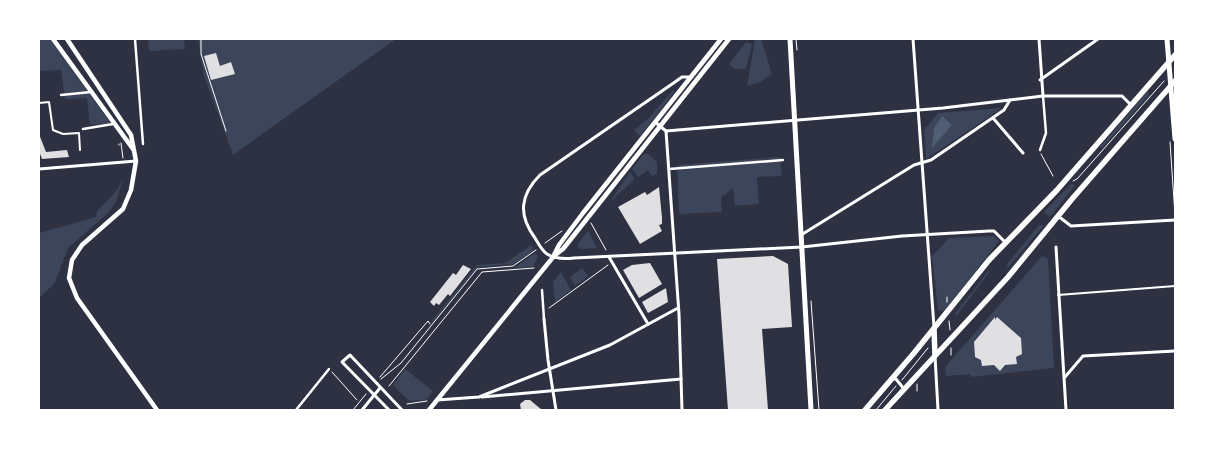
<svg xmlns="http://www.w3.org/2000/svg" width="1214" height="449" font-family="'Roboto Condensed',sans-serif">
<rect width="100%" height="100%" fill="#2d3142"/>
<g fill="#3c4559">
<path d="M39 39H50L111 124 90 125 87 98 65 99 61 70 39 71Z"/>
<path d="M148 39H184L185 49 149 51Z"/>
<path d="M198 39H396L233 155 204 76Z"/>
<path d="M755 39H761L772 74 760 82 747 86Z"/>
<path d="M746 42 752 44 746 69H734L729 64Z"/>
<path d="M673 90 675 91 640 136 634 130 649 118Z"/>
<path d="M1148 91 1149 95 1102 148 1100 147Z"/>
<path d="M1002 108 926 159 924 130 938 113Z"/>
<path d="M644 154H648L657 162V174L652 176 648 170 638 177 632 169Z"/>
<path d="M780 157 782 176 757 177 759 204 735 206 733 188 721 198 722 212 679 214 677 165Z"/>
<path d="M630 172 635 179 609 203Z"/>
<path d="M125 173 116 202 108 213 68 248 55 283 39 298V233L96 217 97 211C108 201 121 188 125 173Z"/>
<path d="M1071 184 1075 185 1050 217 1044 212Z"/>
<path d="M1039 225H1044L1008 268 1007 264Z"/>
<path d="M588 231 597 248 579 249 577 245Z"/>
<path d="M994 236 999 241 944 311 938 310 932 256 949 238Z"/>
<path d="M531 245 534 250 514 264 477 267 432 323 431 322 477 265 506 263Z"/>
<path d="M535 253 538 256 533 267 514 268Z"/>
<path d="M1042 256 1048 259 1054 368 971 377V374L946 376 945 367Z"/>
<path d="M582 268 588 276 575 286 570 277Z"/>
<path d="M989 270V273L957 315H954Z"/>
<path d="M561 272 571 290 555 302 553 282Z"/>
<path d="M405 369 433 391 426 400 409 401 393 385Z"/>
</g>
<path fill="#4f5d75" d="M942 116 952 125 932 148 934 128Z"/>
<g fill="#e0e0e3">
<path d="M216 53 220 66 231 62 235 74 211 80 204 56Z"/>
<path d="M39 134 46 152 67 150 69 157 42 159 39 151Z"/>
<path d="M659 187 662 218V224L659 225 662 231 640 244 618 207 645 192 647 195Z"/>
<path d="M773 256 788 264 792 327 762 329 768 410H728L717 259Z"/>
<path d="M650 263 662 284 639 298 623 270 632 265Z"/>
<path d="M463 265 471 269 450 296 448 294 439 305 436 303 434 306 430 302 453 273 456 275Z"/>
<path d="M666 288 668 302 648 313 642 302Z"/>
<path d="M995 317V320L997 317 1021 338 1022 354 1016 357 1017 364 1005 365 1000 371 994 365 982 366 981 360 975 357 974 342Z"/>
<path d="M525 400H530L542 410H521L520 404Z"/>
</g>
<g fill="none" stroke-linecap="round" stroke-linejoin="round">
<g stroke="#fff" stroke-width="1">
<path d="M201 39V54L226 131"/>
<path d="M796 39 797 50"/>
<path d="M1170 142 1175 215"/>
<path d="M121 143 123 158"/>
<path d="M119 145V144"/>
<path d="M1041 154 1053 176"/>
<path d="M1073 181 1077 179 1164 81"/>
<path d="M591 223 606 250"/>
<path d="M545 243 562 231"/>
<path d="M947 297V302"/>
<path d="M811 301 819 410"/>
<path d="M549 308 608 265"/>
<path d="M949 321 950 330"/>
<path d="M951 348V355"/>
<path d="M332 372 357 400"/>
<path d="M380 377 428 321 430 324"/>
<path d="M381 379 401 363 477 269 513 266 536 250"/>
<path d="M902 380 928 348"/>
<path d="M917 384V391"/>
<path d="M389 386 482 272 534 268"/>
<path d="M407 404 427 401"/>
<path d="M353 410 366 394"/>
<path d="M876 410 896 386"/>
</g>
<g stroke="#fff" stroke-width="2">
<path d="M39 103 49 102 53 130 63 134 79 133 80 150"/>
<path d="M1058 295 1175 286"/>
</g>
<g stroke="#fff" stroke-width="2.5">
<path d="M135 39 143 144"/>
<path d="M61 95 91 92"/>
<path d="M83 129 113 124"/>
<path d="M1040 150 1046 133 1043 96"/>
<path d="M669 169 783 160"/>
<path d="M542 290 544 319"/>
<path d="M296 410 329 369"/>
</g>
<g stroke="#fff" stroke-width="3">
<path d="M913 39 934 327"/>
<path d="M1039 39 1043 96"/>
<path d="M690 77H682L675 82 540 175C520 195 518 215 535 238 538 243 542 251 547 254 555 259 566 259 574 258L802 247 902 236 989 231H994L1005 242"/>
<path d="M1040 80 1098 39"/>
<path d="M993 118 1023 153"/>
<path d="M655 122 666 131 679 314 682 410"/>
<path d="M666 131 943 108 1043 96H1122L1131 105"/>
<path d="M39 169 136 161"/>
<path d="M1058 216 1071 226 1175 220"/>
<path d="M801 235 914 165 931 160 1004 110 1010 100"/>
<path d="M1056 247 1066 410"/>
<path d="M609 257 648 324"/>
<path d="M544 319 548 360 556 410"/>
<path d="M935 356 938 410"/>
<path d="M1065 377 1083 356 1175 351"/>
<path d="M893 379H896L904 389"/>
<path d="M482 397 681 379"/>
<path d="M437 400 479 397 610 345 678 308"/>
<path d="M362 410 380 388"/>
<path d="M389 410 342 362 350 355 402 410"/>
</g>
<g stroke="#fff" stroke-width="4.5">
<path d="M53 39 133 149"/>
<path d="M67 39 131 135 136 161 131 190 123 209 82 245 72 260 69 278 77 298 157 410"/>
<path d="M554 255 559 245 583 213 721 39"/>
<path d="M429 410 554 256 563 249 729 39"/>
</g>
<g stroke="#fff" stroke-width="5">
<path d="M790 39 811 410"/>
<path d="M1167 39 1175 139"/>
</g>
<g stroke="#fff" stroke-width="5.5">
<path d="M934 329 935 355"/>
<path d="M865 410 914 353 989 260 1057 190 1175 55"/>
<path d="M885 410 1008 277 1072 199 1175 81"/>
</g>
</g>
<rect width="1214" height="449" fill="none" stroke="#ffffff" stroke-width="80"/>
</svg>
